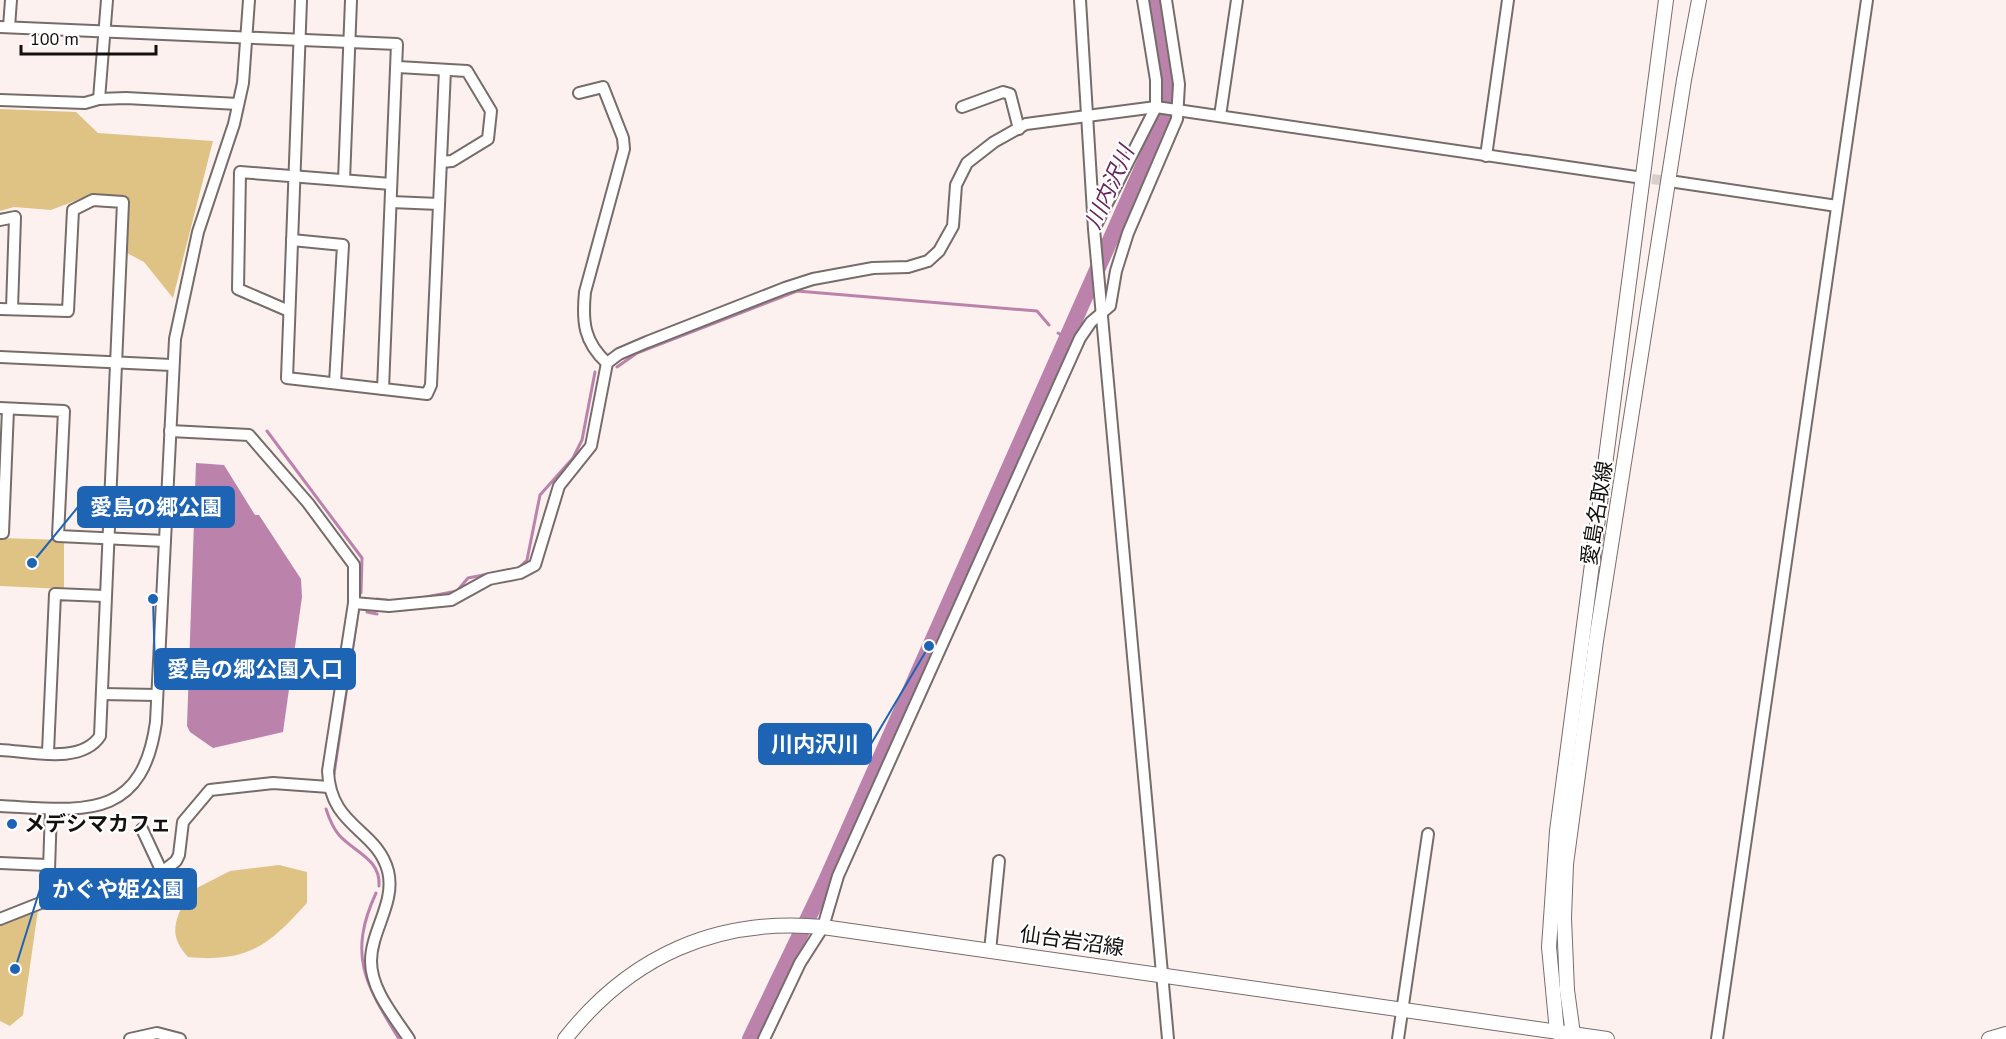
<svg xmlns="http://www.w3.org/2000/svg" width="2006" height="1039" font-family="'PT Sans','Noto Sans JP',sans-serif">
<rect width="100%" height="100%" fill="#fcf1ef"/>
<g fill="#dfc385">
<path d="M0 109 76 112 98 133 213 141 173 298 144 262 125 252 127 198 93 194 51 210 14 207 0 211Z"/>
<path d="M0 538 64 540V589L0 586Z"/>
<path d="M279 865 307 872V903C269 945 248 963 188 957 166 932 177 921 187 893L230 871Z"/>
<path d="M38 910 23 1015 10 1026 0 1021V922Z"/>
</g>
<path fill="#bb83ac" d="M196 463 224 465 255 515H259L301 579 302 597 283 732 213 748 190 732 187 726Z"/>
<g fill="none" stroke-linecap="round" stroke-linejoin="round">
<g stroke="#bb83ac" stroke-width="3">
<path d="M1058 333 1067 339"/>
<path d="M617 367 637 353 797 291 1037 311 1049 325"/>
<path d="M267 431 362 558 361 593"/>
<path d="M426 597 457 591 468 578 519 568 527 560 540 495 573 458 582 440 595 372"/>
<path d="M377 599 393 601"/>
<path d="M367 612 377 614"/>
<path d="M334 774 358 612"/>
<path d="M326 809C329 818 333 828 339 835 354 852 381 859 379 886"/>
<path d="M376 893C347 956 366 985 399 1039"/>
</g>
<path stroke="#bb83ac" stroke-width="16" d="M750 1039 824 885 1156 137 1170 101 1154 0"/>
<path stroke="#d9cfcd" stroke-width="10" stroke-dasharray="10 5" stroke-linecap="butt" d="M1637 177 1675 182"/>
<g stroke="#766d6b" stroke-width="14">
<g id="minor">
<path d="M301 0 287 378 427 394 431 385 445 70"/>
<path d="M1080 0 1094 229 1168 1039"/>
<path d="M0 27 397 44 383 389"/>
<path d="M9 27 11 0"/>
<path d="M398 67 467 71 491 111 488 139 452 161 441 162"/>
<path d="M579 93 603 87 623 138 624 149 585 292C582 322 584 342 607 363"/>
<path d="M99 99 107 0"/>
<path d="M0 100 85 103 99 99 126 98 238 104"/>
<path d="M962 107 1003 92 1010 94 1019 129"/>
<path d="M1220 116 1237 0"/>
<path d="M1486 156 1508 0"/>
<path d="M344 180 351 0"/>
<path d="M1676 182 1837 206"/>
<path d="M391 202 439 204"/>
<path d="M0 220 15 217 12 309"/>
<path d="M1095 227 1156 107V80L1143 0"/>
<path d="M292 240 343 245 335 383"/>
<path d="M0 309 68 311 73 210 93 200 123 202 100 736C81 765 29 751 0 750"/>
<path d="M289 311 238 289 240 172 391 184"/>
<path d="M0 357 172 365"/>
<path d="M0 408 64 411 58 536 165 541"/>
<path d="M170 431 249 435 308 503 354 565V603L328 771C330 827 377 829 388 871 396 902 371 931 371 961 371 990 394 1016 409 1039"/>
<path d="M0 533H3L8 409"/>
<path d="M354 603 389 606 451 600 489 579 520 573 535 565 559 486 591 446 607 363 619 354 647 342 785 288 813 279 873 268 908 267 928 261 939 251 953 226 956 185 967 163 994 142 1026 124 1156 107 1636 177"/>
<path d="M102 694 157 695"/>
<path d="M48 752 55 594 105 596"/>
<path d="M0 806C81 810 142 823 156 722L175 339 198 232 234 124 243 83 249 0"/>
<path d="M142 829 162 872"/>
<path d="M0 863 47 865"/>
<path d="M48 900 51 809"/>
<path d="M0 919 48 900 117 892 162 872 176 861 179 855 183 822 210 790 273 783 329 787"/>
<path d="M990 951 999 861"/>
<path d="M130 1039 157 1033 180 1039"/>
<path d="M764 1039 800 963 823 927 838 876 1080 338 1091 322 1110 306 1116 271 1128 233 1177 119 1179 84 1166 0"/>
<path d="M1398 1039 1428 834"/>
<path d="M1717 1039 1867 0"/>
</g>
</g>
<g stroke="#766d6b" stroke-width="16">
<g id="major">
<path d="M1557 1032 1549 947 1557 831 1666 0"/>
<path d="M1573 1034 1567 990 1564 918 1566 864 1596 641 1684 80 1699 0"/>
<path d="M565 1039C630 956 717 917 823 927L1607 1039"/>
<path d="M1989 1039 2006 1034"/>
</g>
</g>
<use href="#minor" stroke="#fff" stroke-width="10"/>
<use href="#major" stroke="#fff" stroke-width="14"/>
</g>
<circle fill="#1e64b4" stroke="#fff" stroke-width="2" cx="12" cy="824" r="6"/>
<g text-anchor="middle" stroke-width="4.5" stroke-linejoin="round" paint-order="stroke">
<g font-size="21" fill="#14100f" stroke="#fff">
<text transform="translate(1597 513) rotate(-81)" y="7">愛島名取線</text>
<text transform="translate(1072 941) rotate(8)" y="7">仙台岩沼線</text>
</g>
<g font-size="21" font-weight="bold" fill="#14100f" stroke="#fff" text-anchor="start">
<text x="24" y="831">メデシマカフェ</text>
</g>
<g font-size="22" font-style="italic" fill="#69265b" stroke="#fff">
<text transform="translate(1109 187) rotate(-66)" y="8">川内沢川</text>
</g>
</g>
<path fill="none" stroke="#1e64b4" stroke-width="2" d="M32 563L78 507M153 599L155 669M929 646L871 744M15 969L40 889"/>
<g fill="#1e64b4" stroke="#fff" stroke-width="2">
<circle cx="32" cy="563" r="6"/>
<circle cx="153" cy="599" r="6"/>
<circle cx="929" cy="646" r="6"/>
<circle cx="15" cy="969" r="6"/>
</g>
<g fill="#1e64b4" stroke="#1e64b4" stroke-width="2">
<rect x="78" y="487" width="156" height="40" rx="6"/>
<rect x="155" y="649" width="200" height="40" rx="6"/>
<rect x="759" y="724" width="112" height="40" rx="6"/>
<rect x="40" y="869" width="156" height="40" rx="6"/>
</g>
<g font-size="22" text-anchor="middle" font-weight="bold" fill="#fff">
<text x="156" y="515">愛島の郷公園</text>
<text x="255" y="677">愛島の郷公園入口</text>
<text x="815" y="752">川内沢川</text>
<text x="118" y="897">かぐや姫公園</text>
</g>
<path d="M21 45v9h135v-9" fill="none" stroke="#14100f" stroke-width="3"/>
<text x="30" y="45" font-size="18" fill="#14100f" stroke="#ffffff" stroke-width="4.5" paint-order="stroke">100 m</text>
</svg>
